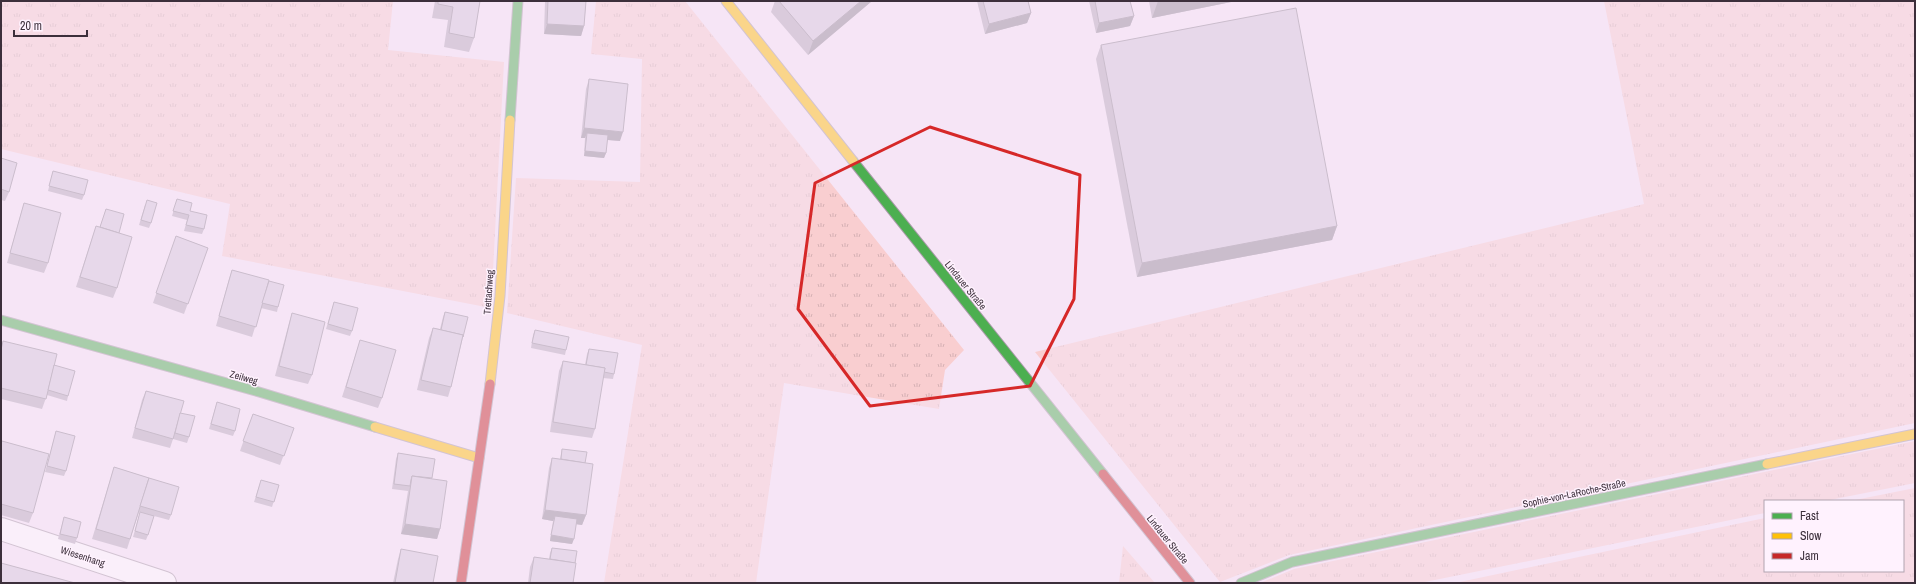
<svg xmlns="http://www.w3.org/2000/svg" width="1916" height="584" font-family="'Archivo Narrow',sans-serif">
<defs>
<pattern id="grass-tufts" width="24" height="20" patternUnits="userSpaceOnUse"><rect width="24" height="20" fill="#f9ced0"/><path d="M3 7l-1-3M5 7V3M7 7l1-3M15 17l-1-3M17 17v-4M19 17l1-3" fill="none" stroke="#d6b1b4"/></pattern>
</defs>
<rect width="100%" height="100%" fill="#f6e5f6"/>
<g fill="url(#grass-tufts)">
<path d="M1 1H393L388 50 504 62 491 308 222 256 230 204 1 149Z"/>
<path d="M596 1H685L964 350 945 370 939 409 784 383 756 583H604L642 345 507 313 516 178 640 182 642 59 591 54Z"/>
<path d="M1604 1H1915V423L1289 555 1220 582 1035 352 1644 204Z"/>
<path d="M1915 441V483L1825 501H1765V513L1420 583H1260L1294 569Z"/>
<path d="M1915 488V583H1455L1765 518V571H1903V501H1850Z"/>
<path d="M1123 546 1155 583H1119Z"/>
</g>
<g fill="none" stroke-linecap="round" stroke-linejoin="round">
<g stroke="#a89ba8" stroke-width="24">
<path id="street" d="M1 529 165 583"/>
</g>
<g stroke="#a89ba8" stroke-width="11">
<g id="fast">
<path d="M510 120 518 1"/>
<path d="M853 161 1103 474"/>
<path d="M1 320 259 392 375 427"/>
<path d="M1241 583 1292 562 1767 464"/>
</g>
</g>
<g stroke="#a89ba8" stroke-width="11">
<g id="slow">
<path d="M726 1 853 161"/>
<path d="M490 384 500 296 510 120"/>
<path d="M375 427 479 458"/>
<path d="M1767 464 1915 434"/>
</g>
</g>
<g stroke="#a89ba8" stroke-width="11">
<g id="jam">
<path d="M1103 474 1190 583"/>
<path d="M461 583 490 384"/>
</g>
</g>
<use href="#street" stroke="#fefbfe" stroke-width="22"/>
<use href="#fast" stroke="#4caf50" stroke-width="9"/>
<use href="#slow" stroke="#ffc107" stroke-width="9"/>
<use href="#jam" stroke="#c62828" stroke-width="9"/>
</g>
<g fill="#b8acbd">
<path d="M435 1H480L474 38 469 52 444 47 448 20 432 18Z"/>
<path d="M545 1H586L584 26 581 36 544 34Z"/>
<path d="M775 1H872L808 55 771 12Z"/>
<path d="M977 1H1028L1031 13 1027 23 985 34Z"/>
<path d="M1089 1H1130L1134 16 1130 26 1096 33Z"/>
<path d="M1149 1H1236L1152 18Z"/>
<path d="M1101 45 1337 226 1332 240 1137 277 1096 59Z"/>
<path d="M589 79 620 141 607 140 606 153 604 158 584 156 585 138H581L586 89Z"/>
<path d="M1 158 9 192 5 201 1 200Z"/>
<path d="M53 171 84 195 82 200 48 191Z"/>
<path d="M177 199 190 211 204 229 202 234 184 231 187 220 172 216Z"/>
<path d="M24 203 48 263 44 273 7 263 21 213Z"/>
<path d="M145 205 151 223 149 228 139 225Z"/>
<path d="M106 209 119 233 117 288 113 298 76 287 96 226 100 227Z"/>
<path d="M176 236 208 248 184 314 153 303Z"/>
<path d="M232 270 269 281 278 307 277 312 261 308 252 337 216 326 229 279Z"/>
<path d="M334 302 352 331 350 336 326 329Z"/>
<path d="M445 312 463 337 451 387 448 397 417 390 429 338 433 328 440 329 443 317Z"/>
<path d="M292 313 312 375 308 384 275 376 289 323Z"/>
<path d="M535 330 566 350 565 355 531 348 533 335Z"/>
<path d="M360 340 382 398 378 408 342 397 357 350Z"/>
<path d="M3 341 54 365 68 396 67 401 47 395 42 409 1 399V347Z"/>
<path d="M589 349 614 374 613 379 603 378 595 429 592 438 550 432 559 371 563 361 585 365 587 354Z"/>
<path d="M146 391 180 413 189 437 187 443 173 439 170 448 132 438 142 400Z"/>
<path d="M217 402 235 431 233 436 209 429Z"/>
<path d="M253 414 294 428 280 465 240 451Z"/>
<path d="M56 431 66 471 64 476 45 472Z"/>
<path d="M1 443 33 513 29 523 1 515Z"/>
<path d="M562 449 585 463 586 515 582 525 576 524 572 544 550 541 553 521 542 519 549 468 552 458 560 459Z"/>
<path d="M398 453 432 478 440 529 437 539 401 534 408 491 392 489 396 459Z"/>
<path d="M114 467 149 478 171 515 169 520 139 512 127 549 92 539 111 477Z"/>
<path d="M261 480 279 485 272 507 254 502Z"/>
<path d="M140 512 148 535 146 540 133 537Z"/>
<path d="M64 517 77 538 75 544 58 539Z"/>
<path d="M552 548 573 583H528L530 567 534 557 549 559 550 553Z"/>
<path d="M401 549 433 583H393L398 559Z"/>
</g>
<g fill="#968c9a">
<path d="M861 1H872L808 55 813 41Z"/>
<path d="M1158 1H1236L1152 18Z"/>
<path d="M1031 13 1027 23 985 34 989 24Z"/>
<path d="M1134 16 1130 26 1096 33 1099 23Z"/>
<path d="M547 24 584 26 581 36 544 34Z"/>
<path d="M584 128 623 132 620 141 587 138V133L585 138H581Z"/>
<path d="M585 151 606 153 604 158 584 156Z"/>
<path d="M1337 226 1332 240 1137 277 1142 263Z"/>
<path d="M545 510 586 515 582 525 554 521 555 516 553 521 542 519Z"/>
<path d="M405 524 440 529 437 539 401 534Z"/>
<path d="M551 535 574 539 572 544 550 541Z"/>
</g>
<g fill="#d6c8dc" stroke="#968c9a">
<path d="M438 1H480L474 38 449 33 453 7 438 4Z"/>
<path d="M548 1H586L584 26 547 24Z"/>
<path d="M779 1H861L813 41Z"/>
<path d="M983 1H1028L1031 13 989 24Z"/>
<path d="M1095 1H1130L1134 16 1099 23Z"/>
<path d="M1296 8 1337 226 1142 263 1101 45Z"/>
<path d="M589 79 628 84 623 132 584 128Z"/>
<path d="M587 133 608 135 606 153 585 151Z"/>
<path d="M1 158 17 163 9 192 1 189Z"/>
<path d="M53 171 88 180 84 195 49 186Z"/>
<path d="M177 199 192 203 190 211 207 215 204 229 186 225 189 215 173 211Z"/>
<path d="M147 200 157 203 151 223 141 220Z"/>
<path d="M24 203 61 213 48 263 10 253Z"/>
<path d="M106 209 124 214 119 233 100 227Z"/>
<path d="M96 226 132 237 117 288 80 277Z"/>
<path d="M176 236 208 248 188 304 156 293Z"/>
<path d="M232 270 269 280 256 327 219 316Z"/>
<path d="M269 281 284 285 278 307 262 303Z"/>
<path d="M334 302 358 308 352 331 328 324Z"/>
<path d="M445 312 468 317 463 337V335L441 330Z"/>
<path d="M292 313 325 322 312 375 279 366Z"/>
<path d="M433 328 463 335 451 387 421 380Z"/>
<path d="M535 330 569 337 566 350 532 343Z"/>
<path d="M360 340 396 350 382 398 346 387Z"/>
<path d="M3 341 57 354 46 399 1 388V350Z"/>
<path d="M589 349 618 353 614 374 604 372 605 368 586 365Z"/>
<path d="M563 361 605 368 595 429 553 422Z"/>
<path d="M54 365 75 371 68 396 48 390Z"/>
<path d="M146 391 184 401 173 439 135 428Z"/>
<path d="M217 402 240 409 235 431 211 424Z"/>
<path d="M180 413 195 416 189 437 175 433Z"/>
<path d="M253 414 294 428 284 456 243 441Z"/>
<path d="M56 431 75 436 66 471 47 466Z"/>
<path d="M2 441 49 454 33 513 1 504V444Z"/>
<path d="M562 449 587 452 585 463 561 459Z"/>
<path d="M398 453 435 459 432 478 412 476 411 480 410 486 394 484Z"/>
<path d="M552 458 593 464 586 515 545 510Z"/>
<path d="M114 467 149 478 130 539 96 529Z"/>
<path d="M412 476 447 481 440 529 405 524Z"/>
<path d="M149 478 179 487 171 515 140 506Z"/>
<path d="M261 480 279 485 274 502 256 497Z"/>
<path d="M140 512 154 516 148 535 135 531Z"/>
<path d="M555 516 577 519 574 539 551 535Z"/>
<path d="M64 517 81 522 77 538 60 534Z"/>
<path d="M552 548 577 551 575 563 550 559Z"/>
<path d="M401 549 438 556 433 583H395Z"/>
<path d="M534 557 576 563 573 583H530Z"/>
<path d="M1 563 75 583H1Z"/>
</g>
<path d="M0 0H1916V584H0ZM930 127 1080 175 1074 299 1030 386 870 406 798 309 815 183Z" fill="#f6e5f6" fill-opacity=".55" fill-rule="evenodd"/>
<path fill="none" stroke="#d62828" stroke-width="3" stroke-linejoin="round" d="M930 127 1080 175 1074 299 1030 386 870 406 798 309 815 183Z"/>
<g text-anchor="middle" stroke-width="3" stroke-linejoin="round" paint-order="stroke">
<g font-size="10" fill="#3c2f3b" stroke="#fff2fe">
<text transform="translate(966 285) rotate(51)" y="4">Lindauer Straße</text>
<text transform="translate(488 292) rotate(-86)" y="4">Trettachweg</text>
<text transform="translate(244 377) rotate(16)" y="4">Zeilweg</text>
<text transform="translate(1574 493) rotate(-12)" y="4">Sophie-von-LaRoche-Straße</text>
<text transform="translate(1168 539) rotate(51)" y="4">Lindauer Straße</text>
<text transform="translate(83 556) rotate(18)" y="4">Wiesenhang</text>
</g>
</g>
<rect width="1916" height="584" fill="none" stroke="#3c2f3b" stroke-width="4"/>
<rect x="1764" y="500" width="140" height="72" fill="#fff2fe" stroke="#b1a4b0"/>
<rect x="1772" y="513" width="20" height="6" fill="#4caf50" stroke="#b1a4b0"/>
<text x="1800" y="520" font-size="12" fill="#3c2f3b">Fast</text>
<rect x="1772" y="533" width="20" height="6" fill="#ffc107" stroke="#b1a4b0"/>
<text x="1800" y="540" font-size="12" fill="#3c2f3b">Slow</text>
<rect x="1772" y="553" width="20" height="6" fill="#c62828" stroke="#b1a4b0"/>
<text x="1800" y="560" font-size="12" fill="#3c2f3b">Jam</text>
<path d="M14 30v6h73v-6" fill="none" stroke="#3c2f3b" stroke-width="2"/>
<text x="20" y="30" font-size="12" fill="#3c2f3b" stroke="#fff2fe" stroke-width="3" paint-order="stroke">20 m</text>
</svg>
